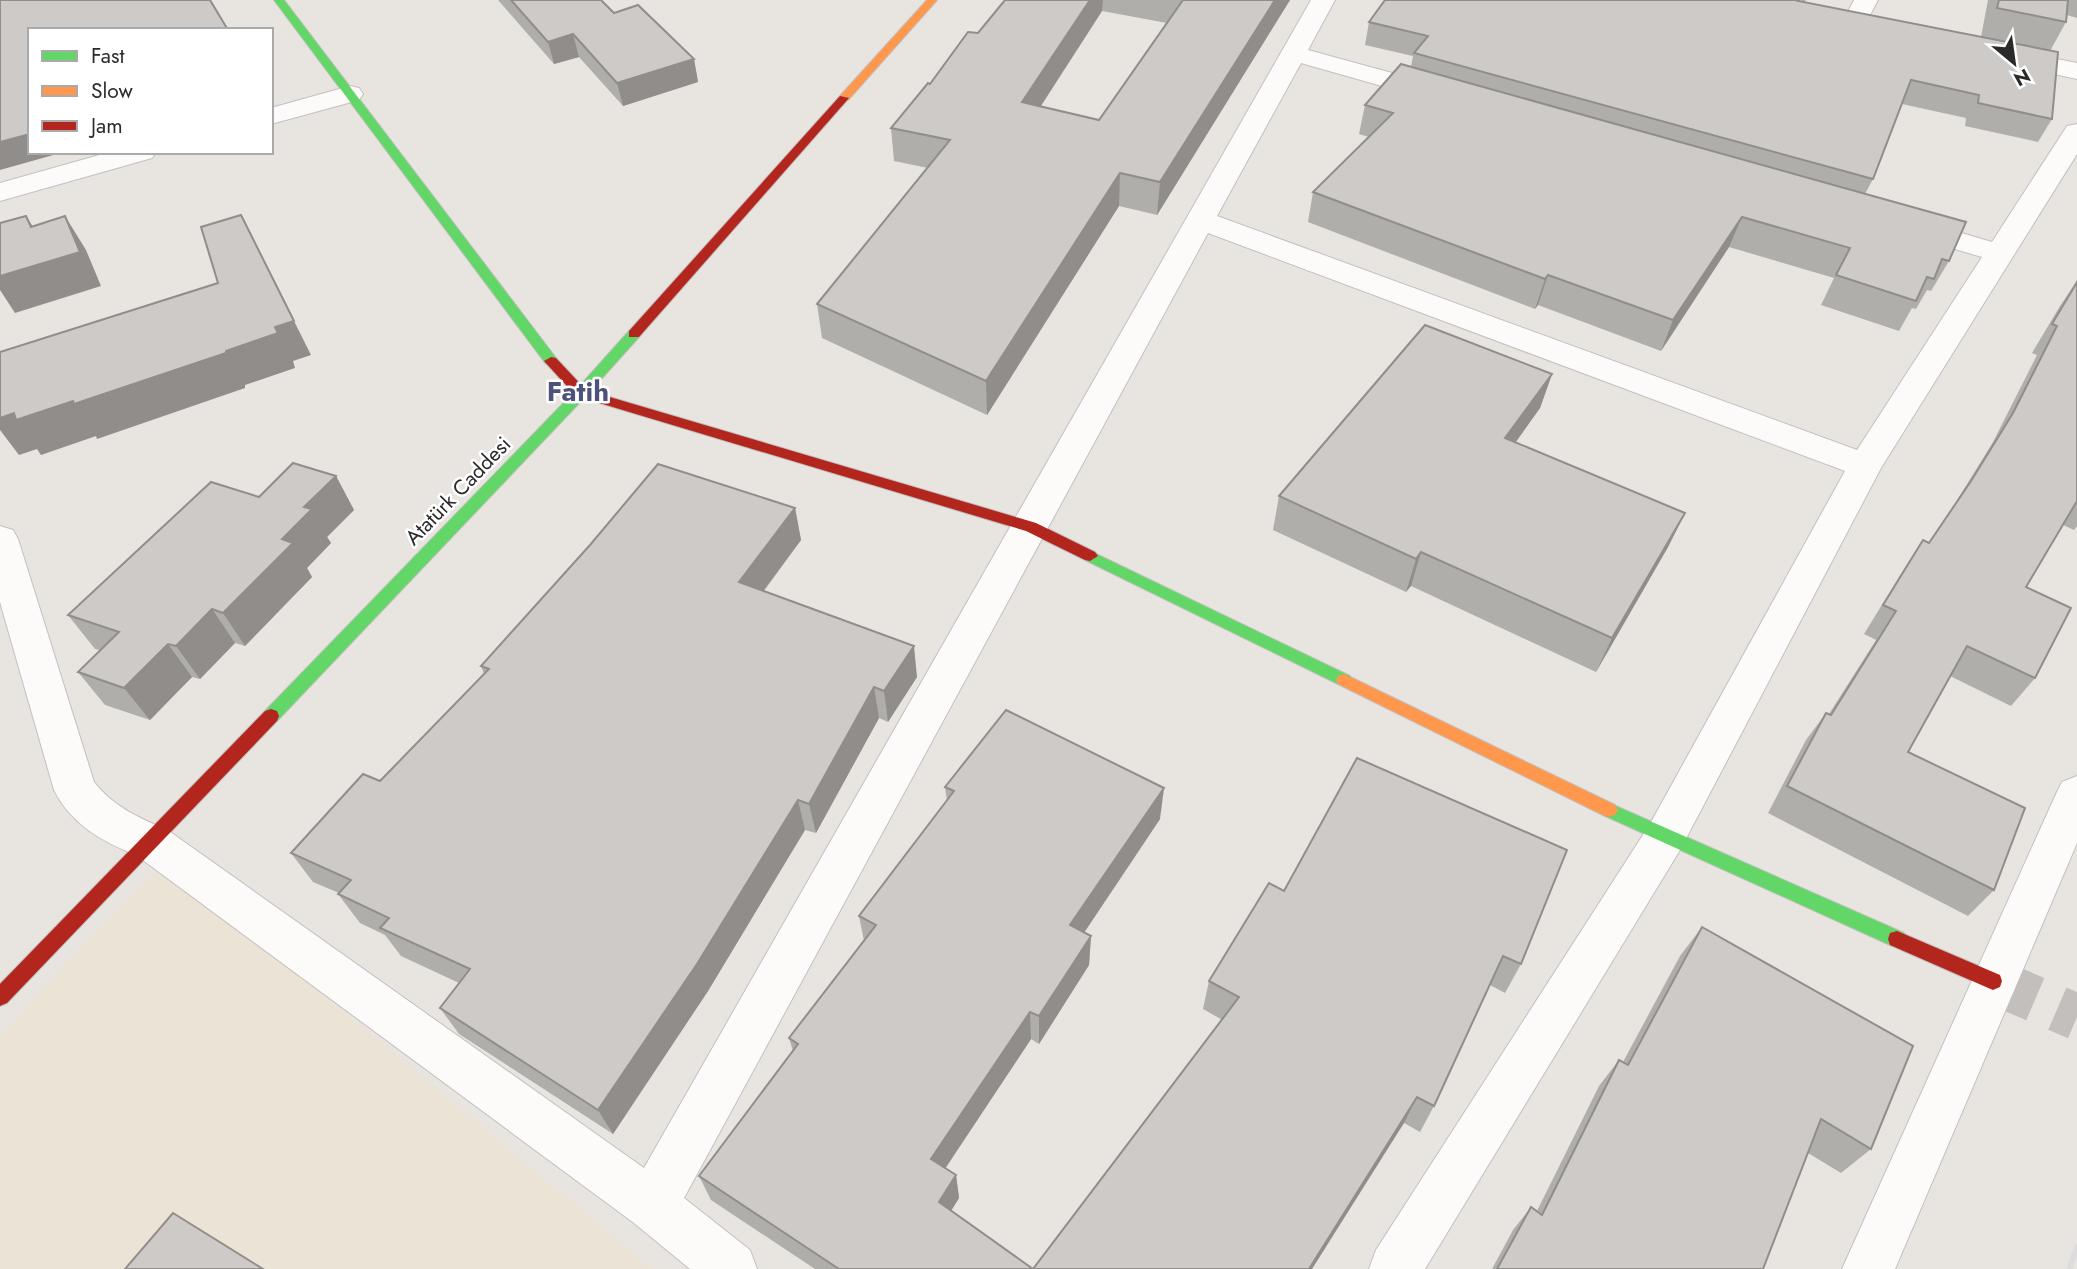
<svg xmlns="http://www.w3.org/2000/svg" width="2077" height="1269" font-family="Jost,sans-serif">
<rect width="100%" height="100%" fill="#e8e4e0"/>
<path fill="#ebe3d5" d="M164 862 653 1269H0V1034Z"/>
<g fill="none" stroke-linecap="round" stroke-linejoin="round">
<path stroke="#c2bfbc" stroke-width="46" stroke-dasharray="46 24" stroke-linecap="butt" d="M1993 981 2077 1017"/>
<g stroke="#c2c0c1" stroke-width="2">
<g id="street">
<path d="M1311 0H1335L1308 50 1447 88 1451 94 1447 100 1438 102 1301 63 1217 216 1857 450 1982 257 1897 232 1892 226 1897 220 1907 217 1992 242 2067 126 2077 124V154L1881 468 1680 850 1425 1269H1369L1376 1250 1650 824 1845 471 1208 233 684 1198 750 1250 757 1269H690L634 1223 136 855C101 841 71 824 54 790L0 602V526L13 530 18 539 94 782C113 806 138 818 166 829L644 1168Z"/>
<path d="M1854 0H1878L1862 30 1853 32 1844 30 1841 25Z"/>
<path d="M2007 49 2077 63V79L1998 62 1994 57 1998 52Z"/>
<path d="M350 86 359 88 363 94 359 100 271 124V108Z"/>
<path d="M110 152H156L152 158 0 201V183Z"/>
<path d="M2077 776V843L1895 1269H1842L2056 794 2062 782Z"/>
</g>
</g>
<g stroke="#c2c0c1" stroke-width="2">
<g id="fast">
<path d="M274 0H284L556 358V364H546Z"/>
<path d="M634 330 640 334 639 337 586 396 277 721H265L263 716 265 711 576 390 629 331Z"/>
<path d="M1090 551 1350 676 1352 680 1350 684H1338L1085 560 1082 556 1085 552Z"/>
<path d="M1609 803 1904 933 1906 939 1904 945 1897 947 1890 945 1603 815 1600 810 1603 805Z"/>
</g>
</g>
<g stroke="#c2c0c1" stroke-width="2">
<g id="slow">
<path d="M927 0H937L848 100H840V96Z"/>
<path d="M1344 674 1615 805 1618 810 1615 815 1609 817 1603 815 1338 684 1336 680 1338 676Z"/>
</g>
</g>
<g stroke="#c2c0c1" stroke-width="2">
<g id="jam">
<path d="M840 96 849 98 639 337H629V331Z"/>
<path d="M551 357 556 358 586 390 1036 523 1095 552 1098 556 1090 561 1085 560 1026 531 576 396 544 361Z"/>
<path d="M271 709 277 711 279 716 277 721 7 1003 0 1006V984L265 711Z"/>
<path d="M1897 931 2000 975 2002 981 2000 987 1993 990 1986 987 1890 945 1888 939 1890 933Z"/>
</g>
</g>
<use href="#street" fill="#fcfbfa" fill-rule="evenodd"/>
<use href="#fast" fill="#63d668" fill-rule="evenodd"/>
<use href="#slow" fill="#ff974d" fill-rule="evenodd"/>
<use href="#jam" fill="#b3261e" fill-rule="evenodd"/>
<path stroke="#deddde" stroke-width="6" d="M2069 1269 2077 1247"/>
</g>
<g fill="#b0aeab" fill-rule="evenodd">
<path d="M498 0H601L614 13 694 59 698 82 623 106 579 57 554 64Z"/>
<path d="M1005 0H1290L1157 215 1119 206 987 415 822 338 817 304 928 168 894 161 891 128 978 33ZM1102 11 1167 23 1099 120 1041 106Z"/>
<path d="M1385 0H1806L1804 2 1981 37 1988 0H2077V18L2067 15 2066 22 2050 51 2052 119 2038 142 1965 126 1966 118 1902 104 1873 179 1865 194 1949 261 1931 291 1927 290 1916 309 1912 308 1899 331 1821 305 1834 278 1729 247 1661 351 1538 305 1535 309 1308 222 1313 192 1369 137 1359 134 1365 105 1411 67 1413 56 1365 45 1369 22Z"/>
<path d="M2077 281V526L2074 530 2063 525 2026 587 2035 678 2011 706 1950 676 1908 752 1994 890 1968 916 1768 813 1806 740 1826 713 1829 714 1876 640 1864 634 1904 569 1923 540 1929 543 1951 510 1993 442 2037 355 2032 353 2060 306Z"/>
<path d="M1552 374 1540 408 1515 442 1685 513 1668 547 1596 672 1411 586 1406 592 1273 530 1279 496Z"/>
<path d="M336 476 354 510 327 537 331 543 307 568 312 577 245 646 235 643 200 679 192 677 150 720 105 705 78 672 100 650 95 649 68 615 259 497Z"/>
<path d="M795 508 801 540 764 591 917 677 888 722 879 718 816 833 805 830 708 991 613 1134 459 1034 440 1008 459 983 401 956 385 935 360 923 338 894 339 893 313 882 291 853 380 781 484 674 481 666Z"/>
<path d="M1357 758 1521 964 1505 993 1490 985 1434 1106 1420 1132 1203 1009 1209 981 1284 891Z"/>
<path d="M945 787 1160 819 1084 933 1091 936 1089 965 1039 1044 1031 1039 945 1168 956 1175 959 1198 951 1211 1033 1269H815L711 1200 699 1176 793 1051 789 1038 864 941 859 916 947 801Z"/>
<path d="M1702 927 1871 1149 1841 1173 1808 1153 1763 1269H1492L1513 1230 1531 1207 1537 1211 1599 1086 1619 1060 1623 1062 1680 956Z"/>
</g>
<g fill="#908d8b">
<path d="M1090 0H1103L1102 11 1022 135V102Z"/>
<path d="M1275 0H1290L1157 215 1160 182Z"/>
<path d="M573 34 579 57 554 64 548 42Z"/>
<path d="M694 59 698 82 623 106 617 83Z"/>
<path d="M30 134V152H64L0 170V142Z"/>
<path d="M1120 173 1119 206 987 415 986 381Z"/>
<path d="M26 216 48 250 65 216 86 250 101 286 15 313 0 290V276L31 227Z"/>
<path d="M1742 217 1729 247 1661 351 1673 320Z"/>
<path d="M1548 275 1538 305 1535 309 1545 279Z"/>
<path d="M294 321 311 355 293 361 295 368 245 385V388L97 439 96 436 41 455 37 449 19 455 0 430V418L226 351 275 327Z"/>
<path d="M1552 374 1540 408 1494 473 1505 438Z"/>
<path d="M336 476 354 510 327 537 331 543 307 568 312 577 245 646 223 613 282 539 304 507Z"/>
<path d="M795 508 801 540 746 614 739 582Z"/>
<path d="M1685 513 1668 547 1596 672 1612 638Z"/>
<path d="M1421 552 1411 586 1406 592 1416 559Z"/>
<path d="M212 609 235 643 200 679 176 646Z"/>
<path d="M168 644 192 677 150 720 124 688Z"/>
<path d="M914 646 917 677 888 722 884 691Z"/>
<path d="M874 687 879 718 816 833 809 804Z"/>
<path d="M1164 788 1160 819 1069 955 1070 925Z"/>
<path d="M798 800 805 830 708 991 613 1134 598 1110Z"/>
<path d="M1091 936 1089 965 1039 1044V1016Z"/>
<path d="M1030 1012 1031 1039 935 1184 931 1159Z"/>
<path d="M1417 1097 1404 1123 1312 1269H1309Z"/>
<path d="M956 1175 959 1198 942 1225 939 1202Z"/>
</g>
<g fill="#cdcac7" stroke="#908d8b" stroke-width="2">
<path d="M0 0H210L228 30H30V134L0 142Z"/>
<path d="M511 0H601L614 13 638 5 694 59 617 83 573 34 548 42Z"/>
<path d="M1005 0H1090L1022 102 1099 120 1183 0H1275L1160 182 1120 173 986 381 817 304 950 140 891 128 928 83 930 84 968 32 978 33Z"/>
<path d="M1385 0H1799L1798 1 2058 52 2052 119 1978 103 1979 95 1911 80 1873 179 1414 53 1428 36 1369 22Z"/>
<path d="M1999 0H2068L2066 22 1997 8Z"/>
<path d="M1401 64 1966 222 1949 261 1942 259 1934 279 1927 277 1916 301 1836 275 1850 248 1742 217 1673 320 1548 275 1545 279 1313 192 1393 113 1365 105Z"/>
<path d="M241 215 294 321 275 327 278 333 226 351V353L74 404 73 401 16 420 14 413 0 418V352L218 283 201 227Z"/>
<path d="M26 216 31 227 65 216 80 252 0 276V223Z"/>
<path d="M2077 282V501L2026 587 2071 608 2035 678 1967 646 1908 752 2025 808 1994 890 1787 786 1826 713 1831 715 1896 611 1883 605 1923 540 1929 543 1971 481 2013 413 2057 326 2052 324Z"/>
<path d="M1425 325 1552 374 1505 438 1685 513 1612 638 1421 552 1416 559 1279 496Z"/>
<path d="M293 463 336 476 304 507 312 509 282 539 293 543 223 613 212 609 176 646 168 644 124 688 78 672 119 632 68 615 211 482 259 497Z"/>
<path d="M658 464 795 508 739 582 914 646 884 691 874 687 809 804 798 800 697 964 598 1110 440 1008 470 969 380 928 389 918 338 894 351 880 291 853 363 774 380 781 489 669 481 666 590 545Z"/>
<path d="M1006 710 1164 788 1070 925 1091 936 1039 1016 1030 1012 931 1159 956 1175 939 1202 1033 1269H839L699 1176 798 1044 789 1038 876 925 859 916 954 791 945 787Z"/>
<path d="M1357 758 1567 850 1521 964 1503 956 1434 1106 1417 1097 1309 1269H1033L1239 997 1209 981 1269 883 1284 891Z"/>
<path d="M1702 927 1913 1046 1871 1149 1821 1119 1763 1269H1497L1531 1207 1542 1215 1619 1060 1628 1065Z"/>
<path d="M173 1213 263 1269H125Z"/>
</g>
<g text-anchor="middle" stroke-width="5" stroke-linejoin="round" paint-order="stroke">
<g font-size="21" fill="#2a2a2a" stroke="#fff">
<text transform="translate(458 491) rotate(-46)" y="7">Atatürk Caddesi</text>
</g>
<g font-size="28" font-weight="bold" fill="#4c5279" stroke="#fff">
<text x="578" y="401">Fatih</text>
</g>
</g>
<rect x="28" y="28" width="245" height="126" fill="#ffffff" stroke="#aaaaaa" stroke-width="2"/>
<rect x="42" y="51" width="35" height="10" fill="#63d668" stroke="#aaaaaa" stroke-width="2"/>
<text x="91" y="63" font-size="21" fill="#2a2a2a">Fast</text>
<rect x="42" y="86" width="35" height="10" fill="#ff974d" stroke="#aaaaaa" stroke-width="2"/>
<text x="91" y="98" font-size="21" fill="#2a2a2a">Slow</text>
<rect x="42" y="121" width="35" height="10" fill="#b3261e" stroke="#aaaaaa" stroke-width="2"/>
<text x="91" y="133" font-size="21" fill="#2a2a2a">Jam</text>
<g transform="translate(2014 63) rotate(151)" stroke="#ffffff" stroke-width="5" paint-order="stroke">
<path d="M0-5L12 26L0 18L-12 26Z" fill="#2a2a2a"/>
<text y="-10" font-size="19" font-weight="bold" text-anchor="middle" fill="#2a2a2a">N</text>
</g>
</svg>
